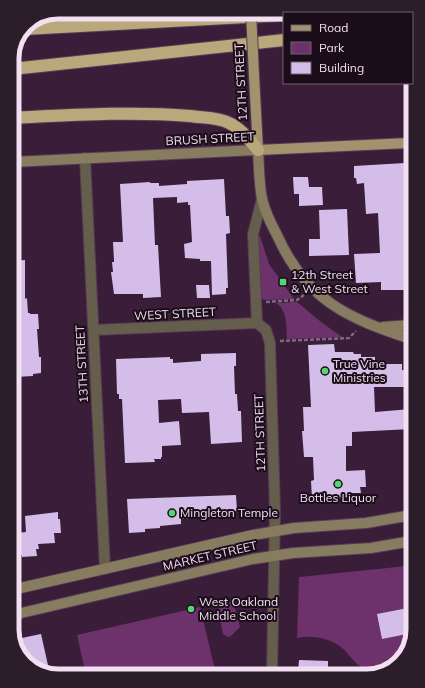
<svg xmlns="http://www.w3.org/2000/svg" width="425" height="688" font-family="Mulish,sans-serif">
<rect width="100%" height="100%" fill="#3a1d39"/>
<g fill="#6d326c">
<path d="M260 236 269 264 294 299 264 300 261 298 258 237Z"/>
<path d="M297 302 321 322 342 337 287 339C286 326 288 311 276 303Z"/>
<path d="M412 565 413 631 408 646C397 650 379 668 372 669 355 670 351 653 338 645 326 637 311 635 297 638L299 577 388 568Z"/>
<path d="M228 598 233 602 240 627 231 636 228 637 223 634 219 614 218 604 221 599Z"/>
<path d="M200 607 216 674 86 675 77 635Z"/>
</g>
<g fill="#d4bee9">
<path d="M405 163 406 181H409V196H408L409 212H406L408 235H410V290H381V282L356 283 354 254 380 253 378 213 366 214 364 183 357 184 356 178H354V166Z"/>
<path d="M293 177H308L309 187H322L323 205 299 206V194H294Z"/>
<path d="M224 179 226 216H229L230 233 226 234 228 288H226V294L212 295 211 261H200V259L185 258 184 244 192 242 190 205H188V202L177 203V197L153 198 155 245H158L161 297 143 298V294H114L111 272H113L112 262H114V260L113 242H123L120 184 150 182V183H159V186L187 184V181Z"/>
<path d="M347 209 349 255 309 256V239H320L319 210Z"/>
<path d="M25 260V299L27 298 28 313H30V314H38L39 329H37L39 357H41V373L33 374V376L15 377 14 261Z"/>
<path d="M196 285H209L210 298H197Z"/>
<path d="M334 344 335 352H353L354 354H361V357H375V361H381V364H402V370H411V387H374L375 412 411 409V429L352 432V446H346V471L365 470 366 487H360L361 493H349L350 497 312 499 311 481 314 480 313 457H304L302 431H304L303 407H311L308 345Z"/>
<path d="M236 353V366H234L235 394H237L238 411H241L242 442 211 444 209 412 182 413 181 399 158 400 159 423 179 421 181 445 162 446V457H161V459H154L155 462 125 463 122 399H119V394H117L116 359 170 357V359H173V363L201 361V354Z"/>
<path d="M236 495 237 511 217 512V515L188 516 189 519H181V524L160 526V528L145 529V532L129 533 127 499Z"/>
<path d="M58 512V519H60L61 533H54L55 543 38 544 39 549H36L37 556 22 557V555L16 556V533L26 532 25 516Z"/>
<path d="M413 607 412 633 382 639 377 614Z"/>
<path d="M41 634 50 674 32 668 17 651V639Z"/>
<path d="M299 660 328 661V672H298Z"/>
</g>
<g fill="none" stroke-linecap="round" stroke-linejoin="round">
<g stroke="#573c56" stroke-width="12">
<g id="street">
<path d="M85 158 105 569"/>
<path d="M262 199 253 234 257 323 266 330 270 343 275 512 272 673"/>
<path d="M94 330 257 323"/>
</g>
</g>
<g stroke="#573c56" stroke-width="12">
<g id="secondary">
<path d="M13 162 258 150C259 166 259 183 262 199 265 211 271 224 277 235 306 300 347 318 411 339"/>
<path d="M383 327 411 325"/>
<path d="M16 589 253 535 294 528 366 523 412 515"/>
<path d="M17 614 253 559 293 553 371 548 412 541"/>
</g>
</g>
<g stroke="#573c56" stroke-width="12">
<path id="primary" d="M254 75 258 150 409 143"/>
</g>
<g stroke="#573c56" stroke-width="14">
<g id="highway">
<path d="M324 13 339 12"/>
<path d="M24 29 284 15"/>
<path d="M12 69 284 40"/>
<path d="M13 118C72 115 131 111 190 116 203 118 218 117 229 123 241 128 250 141 258 150"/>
</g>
</g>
<g stroke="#816880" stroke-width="2.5" stroke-dasharray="4 2" stroke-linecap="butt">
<path d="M266 302 297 300 304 295"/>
<path d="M280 341 349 338 356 331"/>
</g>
<use href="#street" stroke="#665e4d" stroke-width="10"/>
<use href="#secondary" stroke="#887c60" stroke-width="10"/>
<use href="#primary" stroke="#a2936e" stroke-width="10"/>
<use href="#highway" stroke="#baa77b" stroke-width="12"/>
<g stroke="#573c56" stroke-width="12" stroke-linecap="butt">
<path id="primary-bridge" d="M251 12 254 75"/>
</g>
<use href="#primary-bridge" stroke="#a2936e" stroke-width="10"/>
</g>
<g fill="#56d671" stroke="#1a0d19" stroke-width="1.5">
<rect x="279" y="278" width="8" height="8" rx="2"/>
<circle cx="325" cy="371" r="4"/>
<circle cx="338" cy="484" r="4"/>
<circle cx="172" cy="513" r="4"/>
<circle cx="191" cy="609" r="4"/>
</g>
<g text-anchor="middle" stroke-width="4" stroke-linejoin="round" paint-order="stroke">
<g font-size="12" fill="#f2dff1" stroke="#1a0d19">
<text transform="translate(241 82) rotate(-93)" y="4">12TH STREET</text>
<text transform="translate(210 139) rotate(-3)" y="4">BRUSH STREET</text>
<text transform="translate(175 314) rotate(-3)" y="4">WEST STREET</text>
<text transform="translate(82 364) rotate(-93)" y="4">13TH STREET</text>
<text transform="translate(260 433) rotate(-92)" y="4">12TH STREET</text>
<text transform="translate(210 556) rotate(-13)" y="4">MARKET STREET</text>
</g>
<g font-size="12" fill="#f2dff1" stroke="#1a0d19" text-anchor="start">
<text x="291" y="279">12th Street<tspan x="291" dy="14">&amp; West Street</tspan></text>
<text x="333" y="368">True Vine<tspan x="333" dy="14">Ministries</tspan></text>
<text x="338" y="502" text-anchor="middle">Bottles Liquor</text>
<text x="180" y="517">Mingleton Temple</text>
<text x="199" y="606">West Oakland<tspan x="199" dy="14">Middle School</tspan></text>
</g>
</g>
<path d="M0 0H425V688H0ZM58 19H367A39 39 0 0 1 406 58V630A39 39 0 0 1 367 669H58A39 39 0 0 1 19 630V58A39 39 0 0 1 58 19Z" fill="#2b1e2a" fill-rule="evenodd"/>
<path fill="none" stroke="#f2dff1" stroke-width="5" d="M58 19H367A39 39 0 0 1 406 58V630A39 39 0 0 1 367 669H58A39 39 0 0 1 19 630V58A39 39 0 0 1 58 19Z"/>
<rect x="283" y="12" width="130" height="72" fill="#1a0d19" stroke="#70616f"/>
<rect x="291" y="25" width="20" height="6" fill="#a2936e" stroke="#70616f"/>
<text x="319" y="32" font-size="12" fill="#f2dff1">Road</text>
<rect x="291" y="42" width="20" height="12" fill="#6d326c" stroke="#70616f"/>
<text x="319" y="52" font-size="12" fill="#f2dff1">Park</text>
<rect x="291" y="62" width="20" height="12" fill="#d4bee9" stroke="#70616f"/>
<text x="319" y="72" font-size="12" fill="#f2dff1">Building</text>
</svg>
